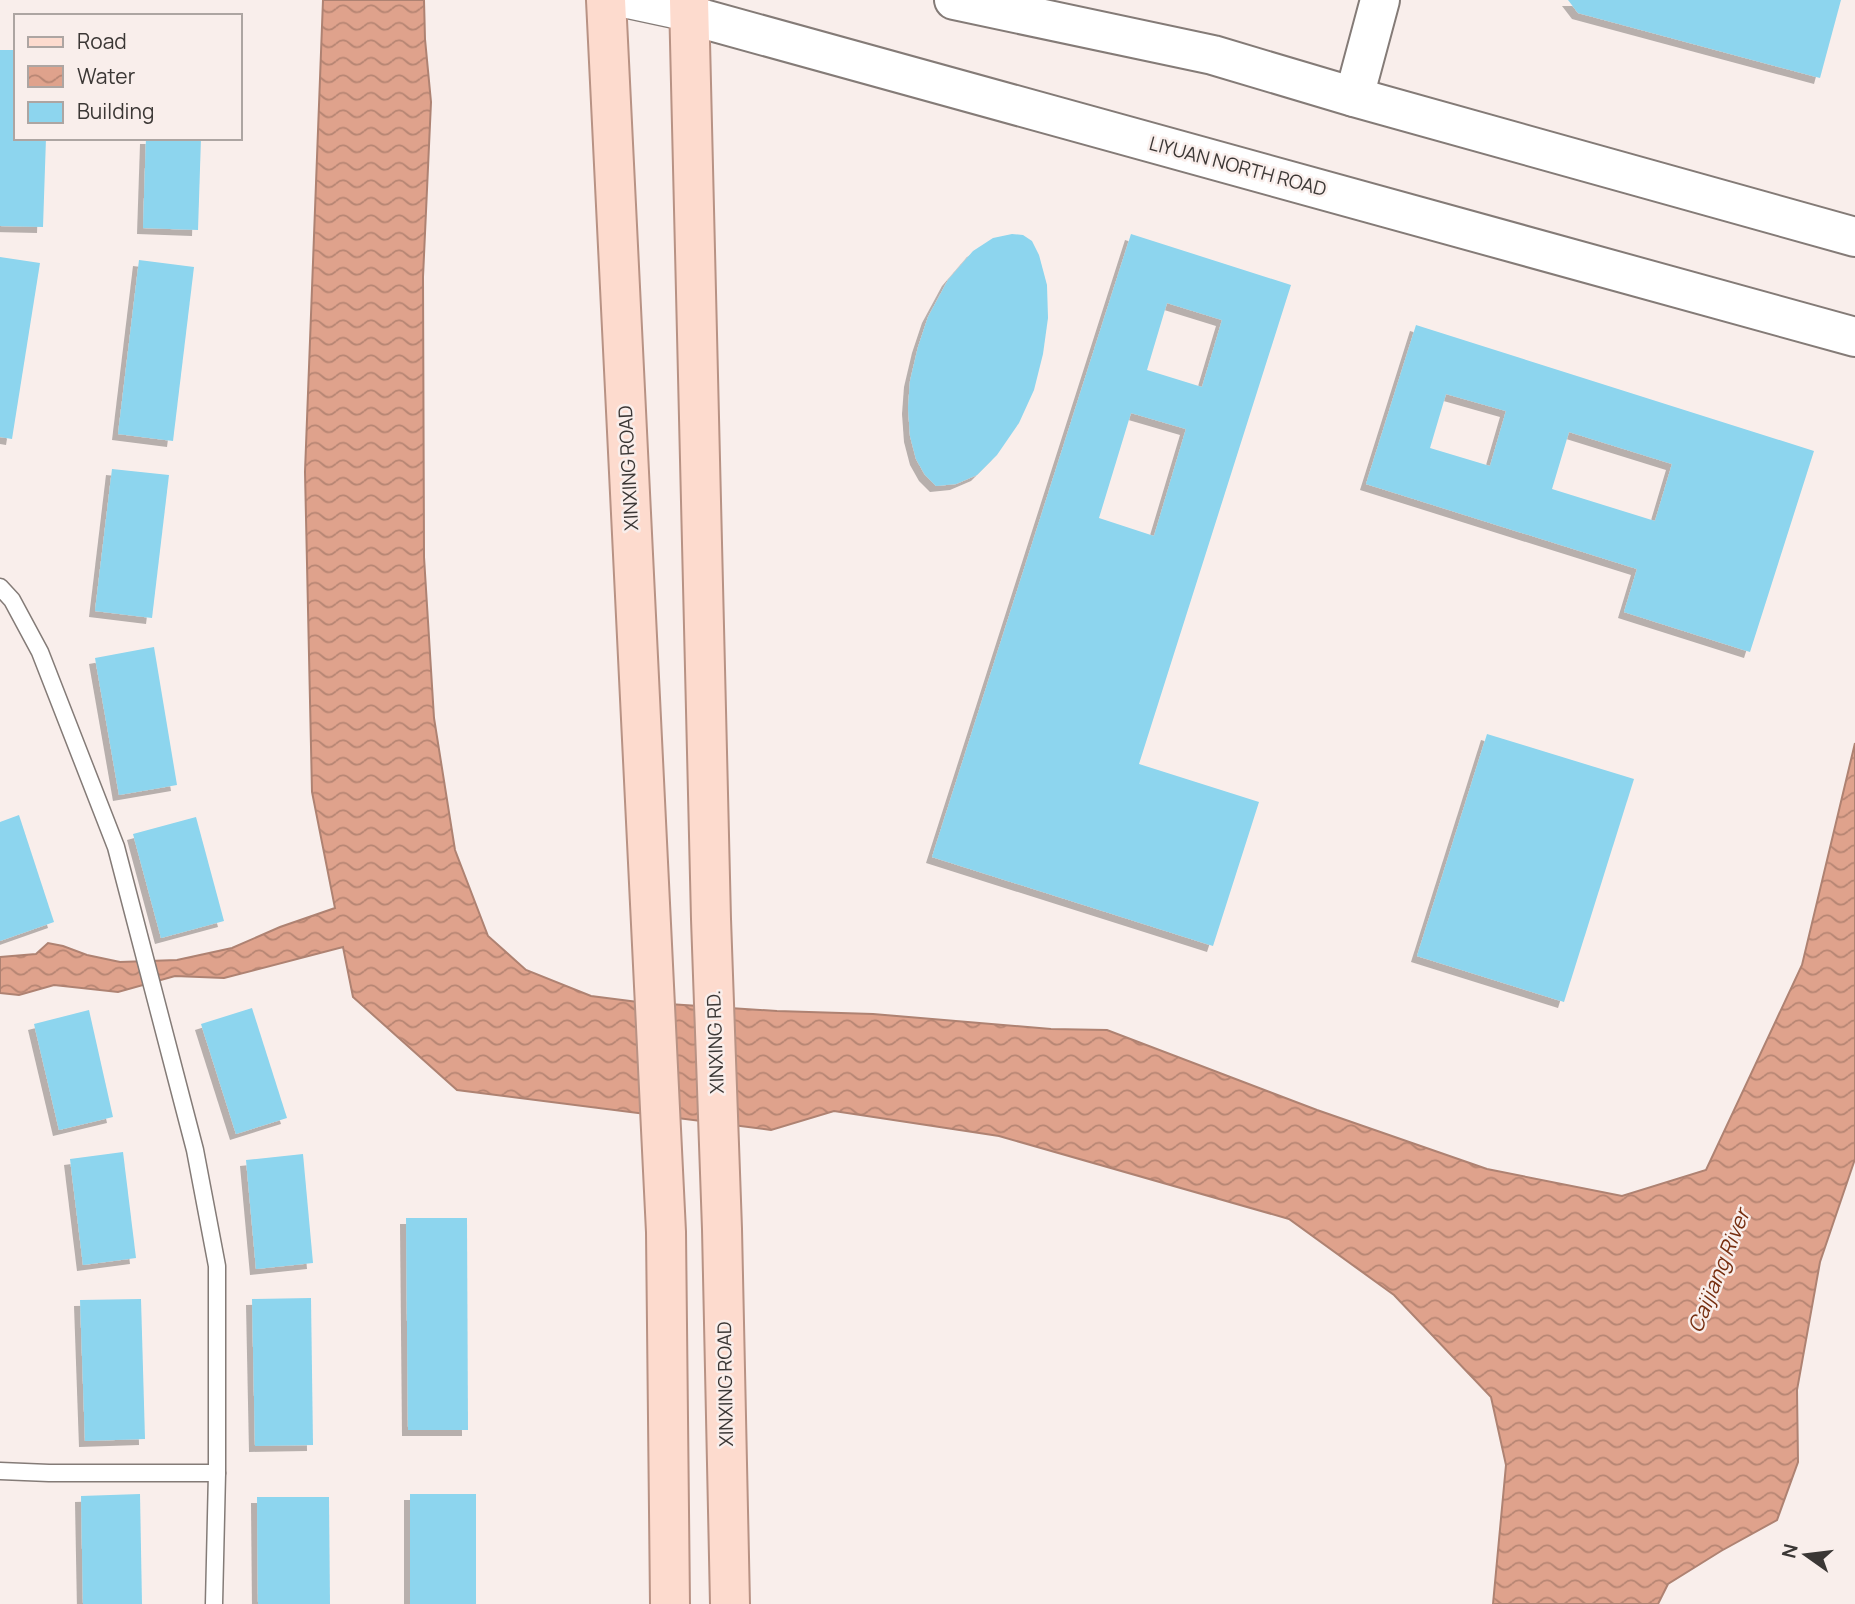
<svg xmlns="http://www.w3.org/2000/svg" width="1855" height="1604" font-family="Manrope,sans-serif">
<defs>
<pattern id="water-waves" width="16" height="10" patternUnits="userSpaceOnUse" patternTransform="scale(1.75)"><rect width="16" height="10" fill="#dfa28c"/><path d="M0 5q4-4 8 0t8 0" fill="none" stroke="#b68573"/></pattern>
<filter id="shadow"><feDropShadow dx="-6" dy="6" stdDeviation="0" flood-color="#0004"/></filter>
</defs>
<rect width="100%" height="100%" fill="#f9eeeb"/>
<path fill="url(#water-waves)" stroke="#ae8272" stroke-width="2" d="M323 0H424L425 39 431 102 423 277 424 557 434 718 455 850 488 936 526 970 591 996 638 1002 777 1011 873 1014 1051 1029 1107 1030 1317 1110 1487 1169 1622 1196 1706 1170 1802 965 1855 743V1159L1820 1262 1797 1390 1798 1462 1777 1520 1721 1551 1668 1584 1658 1604H1493L1506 1465 1491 1397 1394 1295 1289 1219 999 1136 834 1111 771 1130 457 1090 353 997 343 947 224 978 175 976 118 992 54 985 19 995 0 993V957L36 954 48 943 63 946 87 955 120 962 177 960 232 948 280 927 335 908 312 792 305 472Z"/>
<g fill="#8dd5ee" fill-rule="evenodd" filter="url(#shadow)">
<path d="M1568 0H1841L1820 78 1578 13Z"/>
<path d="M0 50H16V138H46L43 227 0 226Z"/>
<path d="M146 138H201L198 230 143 228Z"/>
<path d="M1012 234 1023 235 1032 241 1039 255 1047 285 1048 318 1043 354 1034 390 1019 423 997 455 977 475 956 484 936 486 925 475 916 459 910 436 908 408 910 381 918 347 928 317 948 280 973 251 993 238Z"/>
<path d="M1131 234 1291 285 1139 764 1259 802 1213 946 932 857ZM1167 303 1222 320 1202 387 1147 370ZM1131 413 1186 429 1154 536 1099 518Z"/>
<path d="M0 257 40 263 12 439 0 437Z"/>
<path d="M139 260 194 267 173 441 118 434Z"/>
<path d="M1416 325 1814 451 1750 652 1624 612 1637 569 1366 484ZM1446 394 1506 411 1490 466 1430 448ZM1569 432 1672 464 1655 521 1552 489Z"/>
<path d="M112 469 169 475 152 618 95 611Z"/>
<path d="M154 647 177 785 119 795 95 658Z"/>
<path d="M1487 734 1634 779 1564 1002 1417 956Z"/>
<path d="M19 815 54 922 0 941V822Z"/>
<path d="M196 817 224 921 161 938 133 834Z"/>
<path d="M252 1008 287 1118 236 1134 201 1024Z"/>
<path d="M89 1010 113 1117 59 1130 34 1024Z"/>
<path d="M123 1152 136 1258 83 1265 70 1159Z"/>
<path d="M303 1154 313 1263 256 1269 246 1160Z"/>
<path d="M406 1218H467L468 1430H408Z"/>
<path d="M311 1298 313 1445 255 1446 252 1299Z"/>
<path d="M141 1299 145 1439 85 1441 80 1300Z"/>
<path d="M140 1494 142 1604H83L81 1496Z"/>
<rect x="410" y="1494" width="66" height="110"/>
<path d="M257 1497H329L330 1604H258Z"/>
</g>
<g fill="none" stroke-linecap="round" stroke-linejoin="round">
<g stroke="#847b77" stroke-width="19">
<g id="service">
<path d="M0 587 12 600 40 652 116 847 195 1150 217 1266V1473L214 1604"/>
<path d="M0 1471 49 1473H217"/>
</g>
</g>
<g stroke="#847b77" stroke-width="35">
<path id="minor" d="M619 0 689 15"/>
</g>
<g stroke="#847b77" stroke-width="42">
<path id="tertiary" d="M1354 97 1380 0"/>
</g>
<g stroke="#847b77" stroke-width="42">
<g id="secondary">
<path d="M954 0 1213 55 1354 97 1855 237"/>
<path d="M689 15 1855 337"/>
</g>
</g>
<g stroke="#b89284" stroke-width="42">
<g id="primary">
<path d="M606 0 666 1232 670 1604"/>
<path d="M689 0 711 919 722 1229 730 1604"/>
</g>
</g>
<use href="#service" stroke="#fff" stroke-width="16"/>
<use href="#minor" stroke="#fff" stroke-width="32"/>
<use href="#tertiary" stroke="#fff" stroke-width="38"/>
<use href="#secondary" stroke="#fff" stroke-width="38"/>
<use href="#primary" stroke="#fddbce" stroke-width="38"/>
</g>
<g text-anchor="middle" stroke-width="5" stroke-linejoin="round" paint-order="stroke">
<g font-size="19" fill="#3b3735" stroke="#f9eeeb">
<text transform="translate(1238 166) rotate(15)" y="7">LIYUAN NORTH ROAD</text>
<text transform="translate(628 468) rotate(-93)" y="7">XINXING ROAD</text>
<text transform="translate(715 1042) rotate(-92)" y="7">XINXING RD.</text>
<text transform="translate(725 1384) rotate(-91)" y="7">XINXING ROAD</text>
</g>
<g font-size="21" font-style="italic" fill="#762e10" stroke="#f9eeeb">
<text transform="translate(1719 1271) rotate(-68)" y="7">Caijiang River</text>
</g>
</g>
<rect x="14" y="14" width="228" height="126" fill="#f9eeeb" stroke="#ada5a2" stroke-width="2"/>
<rect x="28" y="37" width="35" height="10" fill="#fddbce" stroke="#ada5a2" stroke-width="2"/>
<text x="77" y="49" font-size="21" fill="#3b3735">Road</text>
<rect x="28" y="66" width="35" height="21" fill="url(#water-waves)" stroke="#ada5a2" stroke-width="2"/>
<text x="77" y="84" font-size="21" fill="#3b3735">Water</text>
<rect x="28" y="102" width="35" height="21" fill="#8dd5ee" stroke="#ada5a2" stroke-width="2"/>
<text x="77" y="119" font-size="21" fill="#3b3735">Building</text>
<g transform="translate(1806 1555) rotate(284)" stroke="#f9eeeb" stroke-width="5" paint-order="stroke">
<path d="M0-5L12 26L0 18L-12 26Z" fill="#3b3735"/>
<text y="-10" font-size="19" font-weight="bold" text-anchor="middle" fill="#3b3735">N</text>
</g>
</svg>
